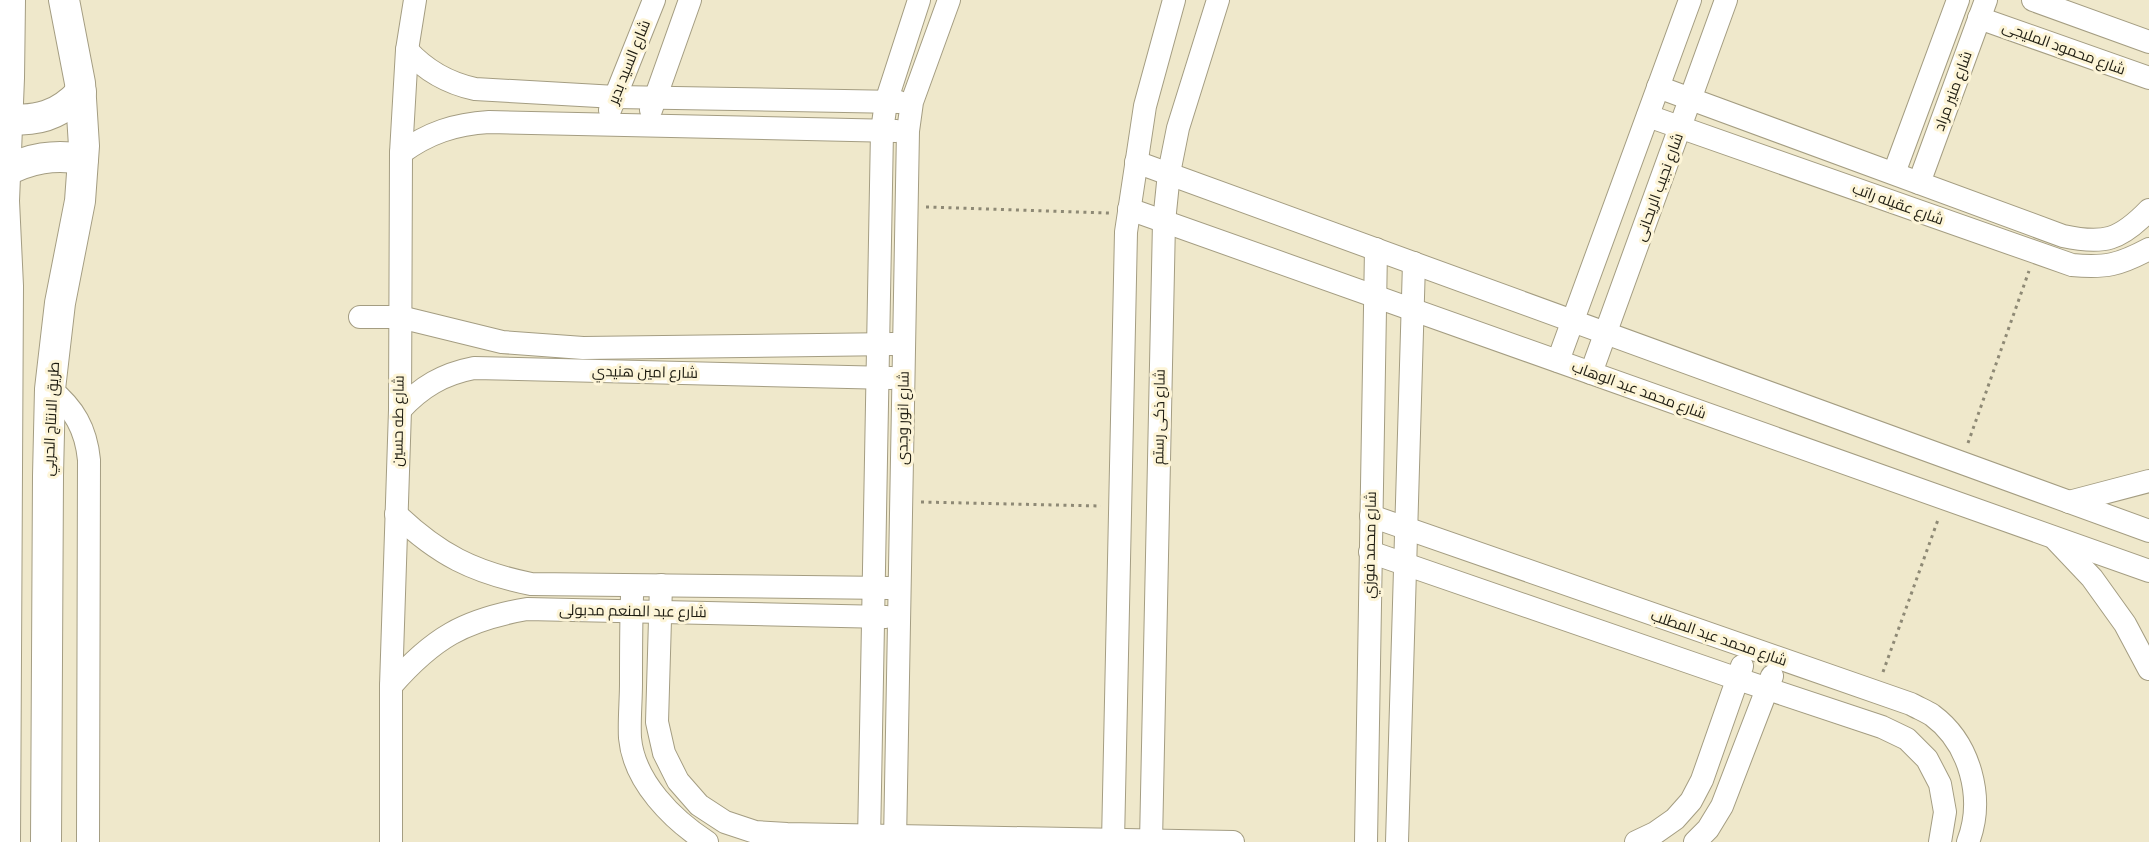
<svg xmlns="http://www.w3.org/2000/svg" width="2149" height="842" font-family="'PT Sans Narrow',Cairo,sans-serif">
<rect width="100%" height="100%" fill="#efe8cb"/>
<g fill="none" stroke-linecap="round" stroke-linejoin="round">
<g stroke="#a49d82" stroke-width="24">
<g id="minor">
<path d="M2033 0 2149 42"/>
<path d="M1979 18 2149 78"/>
<path d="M407 50C426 71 447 83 475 89L616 97 899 102"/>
<path d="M1658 87 2063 236C2104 245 2120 240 2149 210"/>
<path d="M610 110 654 0"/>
<path d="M651 110 690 0"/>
<path d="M1648 116 2072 265C2106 268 2119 265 2149 249"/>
<path d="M401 153C428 133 455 124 489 122L896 131"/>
<path d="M1136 162 2149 531"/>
<path d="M1894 173 1958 0"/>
<path d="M1919 183 1986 0"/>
<path d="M1129 209 2149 571"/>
<path d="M360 317H400L502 342 583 348 894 344"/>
<path d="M1558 361 1690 0"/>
<path d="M1591 373 1726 0"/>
<path d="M50 389C74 408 86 429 89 460L88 842"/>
<path d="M400 410C421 387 443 374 474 368L891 378"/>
<path d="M2069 502 2149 481"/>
<path d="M396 514C439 555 473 572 531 584L889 588"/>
<path d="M1371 516 1911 704C1918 708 1926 711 1932 715 1970 743 1985 798 1968 842"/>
<path d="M2056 540 2092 578 2125 624 2149 669"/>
<path d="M1370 552 1738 679 1882 727 1907 739 1927 759 1940 784 1945 812 1940 842"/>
<path d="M661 585 657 722 664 753 678 781 699 805 725 822 755 832 787 834 1233 842"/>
<path d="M632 596C631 625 631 654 631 683 631 701 629 720 630 738 634 782 673 820 707 842"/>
<path d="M391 686C433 638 464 620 527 609L886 617"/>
<path d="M391 842V686L400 410 401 153 407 50 415 0"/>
<path d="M869 842 882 131 886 102 919 0"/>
<path d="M895 842 908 131 912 102 949 0"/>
<path d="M1113 842 1126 232 1145 106 1174 0"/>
<path d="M1151 842 1164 222 1169 173 1178 128 1218 0"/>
<path d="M1366 842 1376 249"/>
<path d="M1397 842 1414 263"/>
<path d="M1636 842 1655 833 1675 819 1691 801 1702 780 1742 666"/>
<path d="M1695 842 1708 829 1722 806 1772 676"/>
</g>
</g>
<g stroke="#a49d82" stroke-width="32">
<g id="major">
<path d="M6 118C36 123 60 115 81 92"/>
<path d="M4 172C30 158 54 154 83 159"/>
<path d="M5 842 8 286 4 201 9 78 10 0"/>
<path d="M46 842 48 476 50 389 60 303 80 201 84 146 80 83 64 0"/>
</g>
</g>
<g stroke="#8e8975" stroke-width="3" stroke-dasharray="3 4.5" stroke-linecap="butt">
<path d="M926 207 1109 213"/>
<path d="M1968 443 2029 271"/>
<path d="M921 502 1101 506"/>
<path d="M1883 672 1939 517"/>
</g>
<use href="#minor" stroke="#fff" stroke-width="22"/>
<use href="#major" stroke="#fff" stroke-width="30"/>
</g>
<g text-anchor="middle" stroke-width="6" stroke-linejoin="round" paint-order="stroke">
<g font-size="15" fill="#1e1c11" stroke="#fdf5d8">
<text transform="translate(2064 48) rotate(20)" y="5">شارع محمود المليجى</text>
<text transform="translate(629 62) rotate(-68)" y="5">شارع السيد بدير</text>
<text transform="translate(1953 91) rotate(-70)" y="5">شارع منير مراد</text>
<text transform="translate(1659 187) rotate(-70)" y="5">شارع نجيب الريحانى</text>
<text transform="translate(1898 204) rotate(20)" y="5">شارع عقيله راتب</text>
<text transform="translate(645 372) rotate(1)" y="5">شارع امين هنيدي</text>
<text transform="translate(1639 390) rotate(20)" y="5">شارع محمد عبد الوهاب</text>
<text transform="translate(1159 417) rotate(-89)" y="5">شارع ذكى رستم</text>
<text transform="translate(903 418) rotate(-89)" y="5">شارع انور وجدى</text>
<text transform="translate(51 419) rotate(-87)" y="5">طريق الانتاج الحربي</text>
<text transform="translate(398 421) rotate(-89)" y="5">شارع طه حسين</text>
<text transform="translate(1370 545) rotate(-89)" y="5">شارع محمد فوزي</text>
<text transform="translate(633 611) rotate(1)" y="5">شارع عبد المنعم مدبولى</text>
<text transform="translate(1719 638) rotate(19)" y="5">شارع محمد عبد المطلب</text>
</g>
</g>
</svg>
